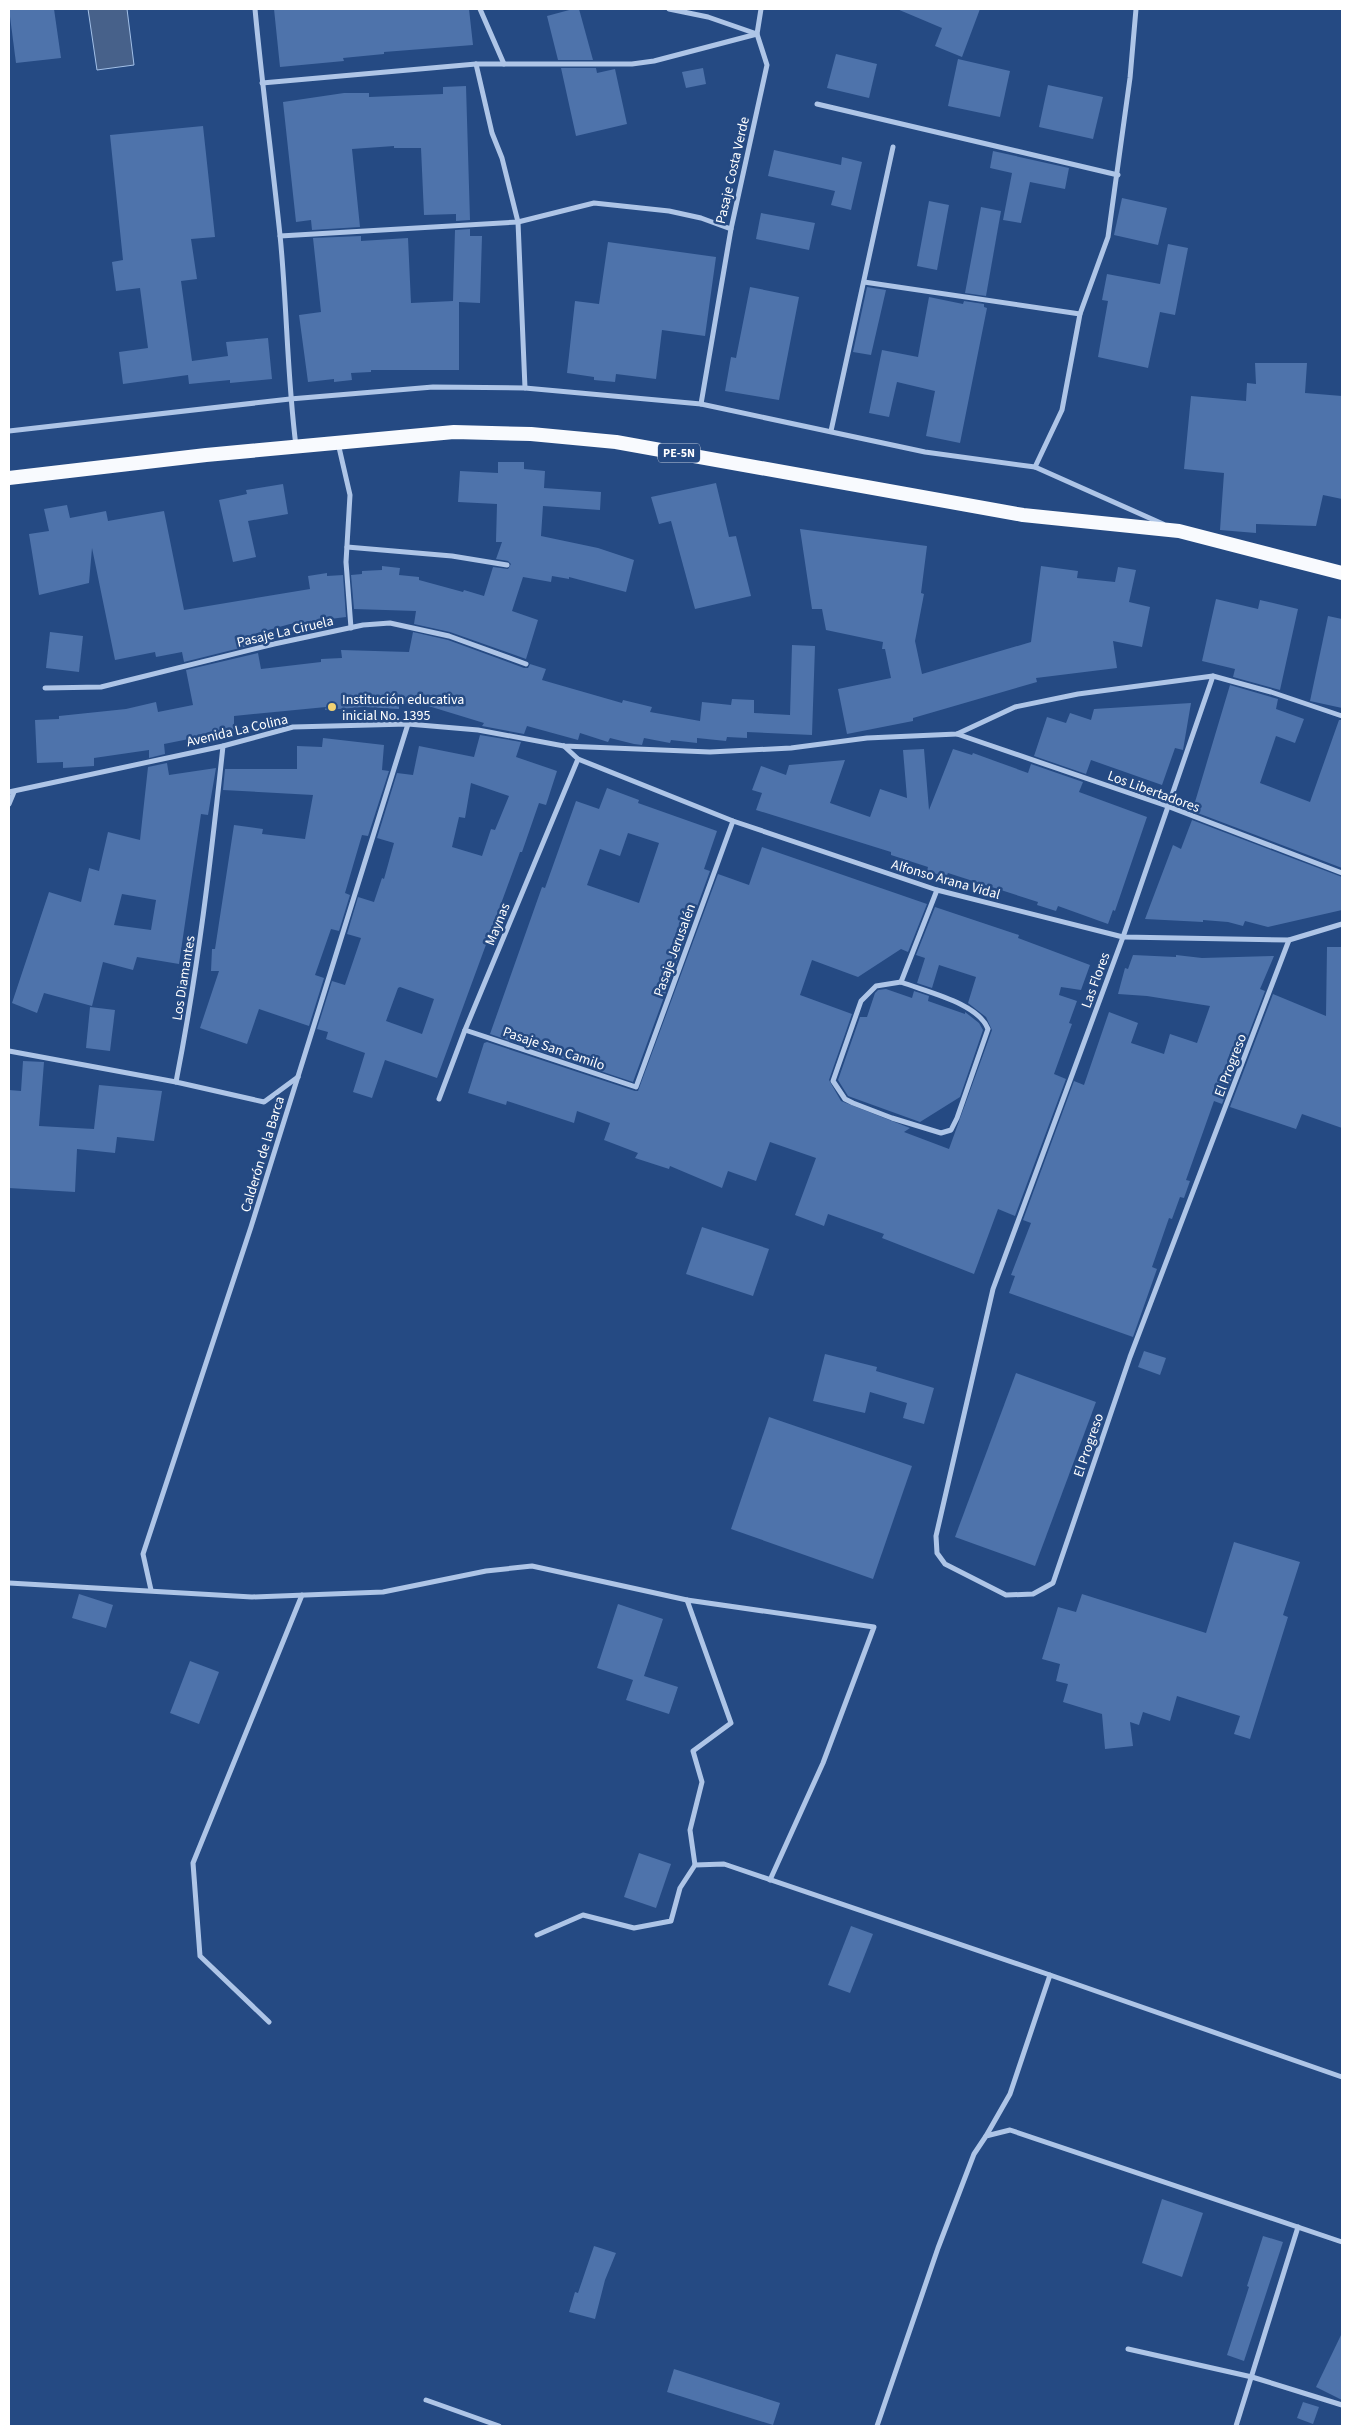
<svg xmlns="http://www.w3.org/2000/svg" width="1351" height="2435" font-family="'Source Sans 3',sans-serif">
<rect width="100%" height="100%" fill="#254a83"/>
<path fill="#47618a" stroke="#a2c0e8" d="M88 9H127L134 65 97 70Z"/>
<g fill="#4e73ab" fill-rule="evenodd">
<path d="M9 9H54L61 58 16 63Z"/>
<path d="M274 9H469L473 45 384 52V54L343 58 344 61 280 67Z"/>
<path d="M573 9H579L593 60H558L547 16Z"/>
<path d="M897 9H980L962 57 935 46 942 28Z"/>
<path d="M836 54 877 64 869 98 827 88Z"/>
<path d="M958 59 1010 71 1000 117 948 106Z"/>
<path d="M561 68H596L597 73 615 69 627 124 576 136Z"/>
<path d="M703 68 706 84 686 88 682 72Z"/>
<path d="M1048 85 1103 97 1093 139 1039 127Z"/>
<path d="M466 86 470 220 456 221V214L424 215 421 148H394V146L352 149 360 227 312 230 311 220 296 222 283 102 344 93H369V97L443 94V87Z"/>
<path d="M203 126 215 237 191 239 197 279 181 281 192 361 228 356 226 342 268 338 272 379 230 383V380L189 384 188 375 123 384 119 352 148 348 140 288 116 291 112 262 123 260 110 135Z"/>
<path d="M774 150 841 165 842 157 862 162 851 210 831 205 835 191 768 176Z"/>
<path d="M993 151 1069 168 1065 189 1030 182 1021 223 1003 220 1012 173 990 168Z"/>
<path d="M1122 198 1167 208 1158 245 1114 235Z"/>
<path d="M929 201 949 205 937 270 917 266Z"/>
<path d="M981 207 1001 211 986 296 965 293Z"/>
<path d="M761 213 815 223 809 250 756 239Z"/>
<path d="M470 229V236H482L480 303 459 302V370H371V372L351 373 352 380 334 382V379L308 382 299 315 321 312 313 238 361 236V241L408 238 411 303 453 301 455 230Z"/>
<path d="M608 242 716 257 705 336 662 330 656 379 616 374 615 382 594 380V377L567 373 575 301 599 304Z"/>
<path d="M1168 244 1188 248 1175 315 1160 312 1148 368 1098 357 1108 301 1102 300 1107 274 1160 284Z"/>
<path d="M750 287 799 297 779 400 725 391 731 357 736 358Z"/>
<path d="M867 287 886 290 871 355 853 352Z"/>
<path d="M929 297 963 304 964 301 984 304V307L987 308 960 443 926 436 935 391 897 382 889 417 869 413 882 350 918 357Z"/>
<path d="M1255 363H1307L1305 393 1342 396V499L1323 495 1316 526 1256 524V533L1220 530 1224 473 1184 469 1191 396 1246 401 1247 383 1256 384Z"/>
<path d="M498 462H524V469L545 471 544 488 601 492 600 510 543 506 541 536 598 548 634 560 626 592 569 577V579L552 576 551 582 523 577 512 611 538 620 526 659 450 632 414 624 416 611 354 609 351 575 362 574V571L382 570V566L400 568 399 575 419 577V580L463 592 464 590 484 596 493 567 508 569 511 564 508 561 496 559 502 542H496L497 504 458 502 460 471 498 473Z"/>
<path d="M716 483 729 537 736 536 751 596 695 609 671 521 659 524 651 497Z"/>
<path d="M283 484 288 514 248 521 256 557 233 562 219 500 247 494 246 490Z"/>
<path d="M67 505 70 518 106 511 108 521 164 511 184 610 310 589 308 576 327 573V576L343 575 346 617 290 624 254 634 256 644 184 662 182 652 156 657 155 652 115 660 92 548 89 583 39 595 29 534 49 531 44 509Z"/>
<path d="M800 529 927 546 921 593 924 594 915 641 922 674 1031 642 1041 566 1078 571 1077 578 1115 582 1118 567 1136 570 1129 602 1150 607 1142 647 1113 641 1117 668 1036 678 1037 682 913 718V721L847 734 838 689 891 678 885 649H882L883 642 826 630 822 609H812Z"/>
<path d="M1216 599 1258 609 1260 600 1298 609 1280 690 1233 677 1235 669 1202 661Z"/>
<path d="M1328 616 1342 619V708L1310 701Z"/>
<path d="M50 632 83 636 79 672 46 668Z"/>
<path d="M413 632 448 640 524 668H528L530 664 546 669 542 680 622 703 623 700 652 707 650 712 700 721 702 702 731 705 732 699 754 700V713L790 715 792 645 815 646 812 735 747 732V738L727 737 726 741 697 738V743L671 740 670 743 644 738 642 745 634 744 610 738 608 742 580 733 578 740 527 726 524 734 482 726 484 723 425 705 399 702V709L364 707 325 710 326 707 234 716V730L164 744 165 754 149 758V750L94 758V766L63 768V762L37 763 35 720 59 719V716L126 709 156 702 158 712 193 705 186 670 258 653 261 669 321 662V659L342 658 341 650 409 652Z"/>
<path d="M1230 685 1278 699 1276 709 1304 719 1295 743 1276 736 1260 783 1310 802 1339 720H1342V868L1195 812 1198 803 1195 802Z"/>
<path d="M1191 703 1183 750 1175 748 1162 785 1091 760 1086 774 1034 756 1047 717 1066 723 1070 713 1091 720 1094 709Z"/>
<path d="M480 735 521 742 516 757 557 771 546 805 539 803 522 852H520L437 1078 385 1060 372 1098 353 1092 365 1053 326 1039 328 1032 317 1029 332 981 345 985 361 938 347 934 358 897 374 902 382 878 384 879 394 843 377 838 397 773 413 775 419 746 474 757ZM471 783 509 796 495 830 491 829 482 856 452 847 459 817 465 818ZM400 987 434 999 422 1034 386 1021 398 988Z"/>
<path d="M323 738 384 745 382 770 389 771 368 836 362 835 345 893 350 895 339 931 331 929 315 975 324 978 309 1026 259 1009 247 1044 200 1028 219 971H211L212 949H215L234 825 263 829 262 834 305 839 313 795 223 790 225 769H297V746L322 747Z"/>
<path d="M924 749 929 810 953 749 972 755 973 753 1028 773 1031 764 1083 782 1079 792 1147 817 1115 911 1113 910 1108 924 1058 906 1056 911 1037 905 1038 902 948 873 946 877 927 871 928 867 891 855V852L756 810 762 793 752 790 761 766 786 775 789 765 845 760 830 803 870 817 880 789 907 798 903 750Z"/>
<path d="M167 763 169 775 216 768 208 815 201 814 179 964 137 957 133 970 103 962 92 1006 44 993 37 1013 12 1003 49 892 81 902 89 868 99 871 108 832 140 840 148 767ZM122 894 156 900 151 930 114 925Z"/>
<path d="M607 788 639 800 638 803 717 831 704 869 710 871 633 1082 490 1034 542 887 545 888 576 801 599 809ZM628 833 659 843 639 903 587 885 600 849 620 856Z"/>
<path d="M1192 820 1342 877V910L1268 927 1245 921 1243 926 1228 922 1203 920V922L1145 919 1173 845 1181 849Z"/>
<path d="M762 847 927 904 908 952 901 949 858 977 812 960 800 995 852 1014 829 1080 841 1101 910 1128 904 1132 949 1149 992 1030 986 1017 968 1003 976 977 939 965 932 988 917 983 925 958 916 955 935 907 1019 935 1018 938 1090 965 1081 990 1061 987 1059 995 1077 1001 1069 1023 1072 1024 1054 1074 1066 1079 1015 1216 998 1209 974 1274 882 1238 884 1234 828 1214 824 1226 795 1215 816 1158 770 1142 756 1181 728 1171 722 1188 670 1166 669 1169 635 1158 638 1153 604 1140 610 1123 577 1111 574 1123 507 1101 506 1105 468 1093 484 1043 487 1042 635 1091H638L718 874 749 885Z"/>
<path d="M1327 947H1342V1128L1302 1114 1296 1129 1230 1107 1273 994 1326 1016Z"/>
<path d="M1133 955 1176 957V955L1202 958 1274 956 1260 989 1265 991 1222 1104 1214 1101 1186 1180 1190 1181 1184 1198 1180 1197 1172 1219 1169 1218 1152 1267 1157 1269 1133 1337 1009 1293 1015 1276 1011 1275 1031 1223 1023 1220 1074 1081 1084 1085 1109 1012 1138 1023 1131 1043 1164 1054 1170 1034 1197 1043 1210 1006 1147 996 1118 994 1125 968 1128 969Z"/>
<path d="M886 989 912 998 914 991 929 996 928 1001 965 1014V1012L979 1023 983 1030 960 1097 920 1122 848 1096 838 1080 860 1017H867L875 993 878 990Z"/>
<path d="M90 1007 115 1010 110 1051 86 1048Z"/>
<path d="M23 1061 44 1062 39 1126 94 1129 99 1085 162 1091 154 1141 117 1137 115 1153 77 1149 75 1192 9 1188V1090L21 1091Z"/>
<path d="M702 1227 769 1249 753 1296 686 1274Z"/>
<path d="M1144 1351 1166 1358 1160 1375 1138 1367Z"/>
<path d="M825 1354 877 1367 876 1371 934 1388 924 1424 903 1418 907 1403 870 1392 865 1413 813 1401Z"/>
<path d="M1016 1373 1096 1402 1035 1566 955 1537Z"/>
<path d="M769 1417 912 1466 873 1579 731 1529Z"/>
<path d="M1234 1542 1300 1562 1283 1615 1288 1617 1250 1739 1234 1734 1240 1716 1177 1696 1170 1721 1143 1712 1139 1725 1130 1722 1133 1746 1105 1749 1102 1714 1063 1702 1068 1684 1056 1681 1060 1664 1042 1659 1058 1607 1076 1612 1082 1594 1206 1633Z"/>
<path d="M79 1594 113 1605 106 1628 72 1618Z"/>
<path d="M618 1604 663 1619 644 1676 678 1687 669 1714 626 1700 633 1680 597 1668Z"/>
<path d="M190 1661 219 1672 199 1724 170 1713Z"/>
<path d="M639 1853 671 1864 656 1908 624 1897Z"/>
<path d="M851 1926 873 1934 850 1993 828 1985Z"/>
<path d="M1162 2199 1203 2213 1182 2277 1142 2263Z"/>
<path d="M1263 2236 1283 2242 1244 2361 1227 2355 1249 2287 1247 2286Z"/>
<path d="M594 2246 616 2253 605 2280 595 2319 569 2312 575 2292 578 2293Z"/>
<path d="M1342 2333V2400L1316 2387Z"/>
<path d="M674 2369 780 2403 773 2425 667 2392Z"/>
<path d="M1303 2402 1319 2407 1313 2424 1297 2418Z"/>
</g>
<g fill="none" stroke-linecap="round" stroke-linejoin="round">
<g stroke="#aec5e7" stroke-width="5">
<path d="M255 9C262 84 272 159 280 235 287 305 287 376 296 446"/>
<path d="M480 9 504 64"/>
<path d="M669 9 708 17 757 34 767 65 731 229 701 404"/>
<path d="M476 64 492 133 502 158 518 222 525 388"/>
<path d="M262 83 476 64H632L654 61 757 34 761 9"/>
<path d="M817 104 1118 175"/>
<path d="M280 236 518 222 594 203 669 211 701 218 731 229"/>
<path d="M864 282 1080 314"/>
<path d="M9 431 290 399 433 387 525 388 701 404 925 452 1035 467 1163 524"/>
<path d="M831 431 893 147"/>
<path d="M338 443 350 495 346 562 351 628"/>
<path d="M1035 467 1062 410 1080 314 1108 237 1130 78 1136 9"/>
<path d="M347 547 452 556 507 565"/>
<path d="M1213 676 1123 937 993 1289 936 1536 937 1553 945 1564 1006 1595 1033 1594 1053 1583 1130 1357 1289 940"/>
<path d="M45 688 101 687 274 644 363 625 390 623 449 636 526 664"/>
<path d="M957 734 1167 806 1342 873"/>
<path d="M223 746C211 859 198 970 176 1082L264 1102 298 1077"/>
<path d="M564 746 578 759 733 821 937 890 1123 937 1289 940 1342 924"/>
<path d="M9 792 223 746 293 727 408 724 478 730 564 746 710 752 791 748 867 738 957 734 1015 707 1078 694 1213 676 1271 692 1342 716"/>
<path d="M9 804 14 792"/>
<path d="M901 982C927 992 978 1003 988 1029L957 1118 951 1130 941 1133 892 1118 853 1103 845 1099 833 1081 861 1001 876 986Z"/>
<path d="M901 982 937 890"/>
<path d="M465 1030 636 1087 733 821"/>
<path d="M9 1051 176 1082"/>
<path d="M439 1099 465 1030 578 759"/>
<path d="M9 1583 252 1597 383 1592 486 1571 532 1566 687 1600"/>
<path d="M151 1590 143 1554 251 1227 408 724"/>
<path d="M695 1865 690 1830 702 1782 693 1751 731 1723 687 1600 874 1627 823 1763 770 1880"/>
<path d="M537 1935 583 1915 634 1928 671 1921 680 1888 695 1865 724 1864 1050 1975"/>
<path d="M269 2022 200 1956 193 1863 302 1595"/>
<path d="M986 2136 1010 2094 1050 1975 1342 2077"/>
<path d="M1128 2349 1252 2377 1342 2405"/>
<path d="M426 2400 499 2426"/>
<path d="M877 2426 938 2248 974 2154 986 2136 1010 2130 1342 2242"/>
<path d="M1236 2426 1298 2227"/>
</g>
<path stroke="#f8fafe" stroke-width="14" d="M9 478 206 455 454 432 531 434 616 442 1023 515 1179 531 1342 573"/>
</g>
<circle fill="#f1d273" stroke="#254a83" stroke-width="2" cx="332" cy="707" r="5"/>
<g text-anchor="middle" stroke-width="5" stroke-linejoin="round" paint-order="stroke">
<rect fill="#254a83" stroke="#bec9da" stroke-width="1" x="658" y="443.5" width="42" height="19" rx="4"/>
<g font-size="12" font-weight="bold" fill="#fff">
<text x="679" y="457">PE-5N</text>
</g>
<g font-size="14" fill="#fff" stroke="#254a83">
<text transform="translate(732 170) rotate(-77)" y="5">Pasaje Costa Verde</text>
<text transform="translate(285 631) rotate(-13)" y="5">Pasaje La Ciruela</text>
<text transform="translate(237 730) rotate(-13)" y="5">Avenida La Colina</text>
<text transform="translate(1154 791) rotate(20)" y="5">Los Libertadores</text>
<text transform="translate(946 879) rotate(16)" y="5">Alfonso Arana Vidal</text>
<text transform="translate(497 924) rotate(-68)" y="5">Maynas</text>
<text transform="translate(674 950) rotate(-70)" y="5">Pasaje Jerusalén</text>
<text transform="translate(183 978) rotate(-81)" y="5">Los Diamantes</text>
<text transform="translate(1095 980) rotate(-70)" y="5">Las Flores</text>
<text transform="translate(554 1048) rotate(19)" y="5">Pasaje San Camilo</text>
<text transform="translate(1230 1065) rotate(-69)" y="5">El Progreso</text>
<text transform="translate(262 1154) rotate(-73)" y="5">Calderón de la Barca</text>
<text transform="translate(1088 1445) rotate(-71)" y="5">El Progreso</text>
</g>
<g font-size="14" fill="#fff" stroke="#254a83" text-anchor="start">
<text x="342" y="704">Institución educativa<tspan x="342" dy="16">inicial No. 1395</tspan></text>
</g>
</g>
<rect width="1351" height="2435" fill="none" stroke="#ffffff" stroke-width="20"/>
</svg>
